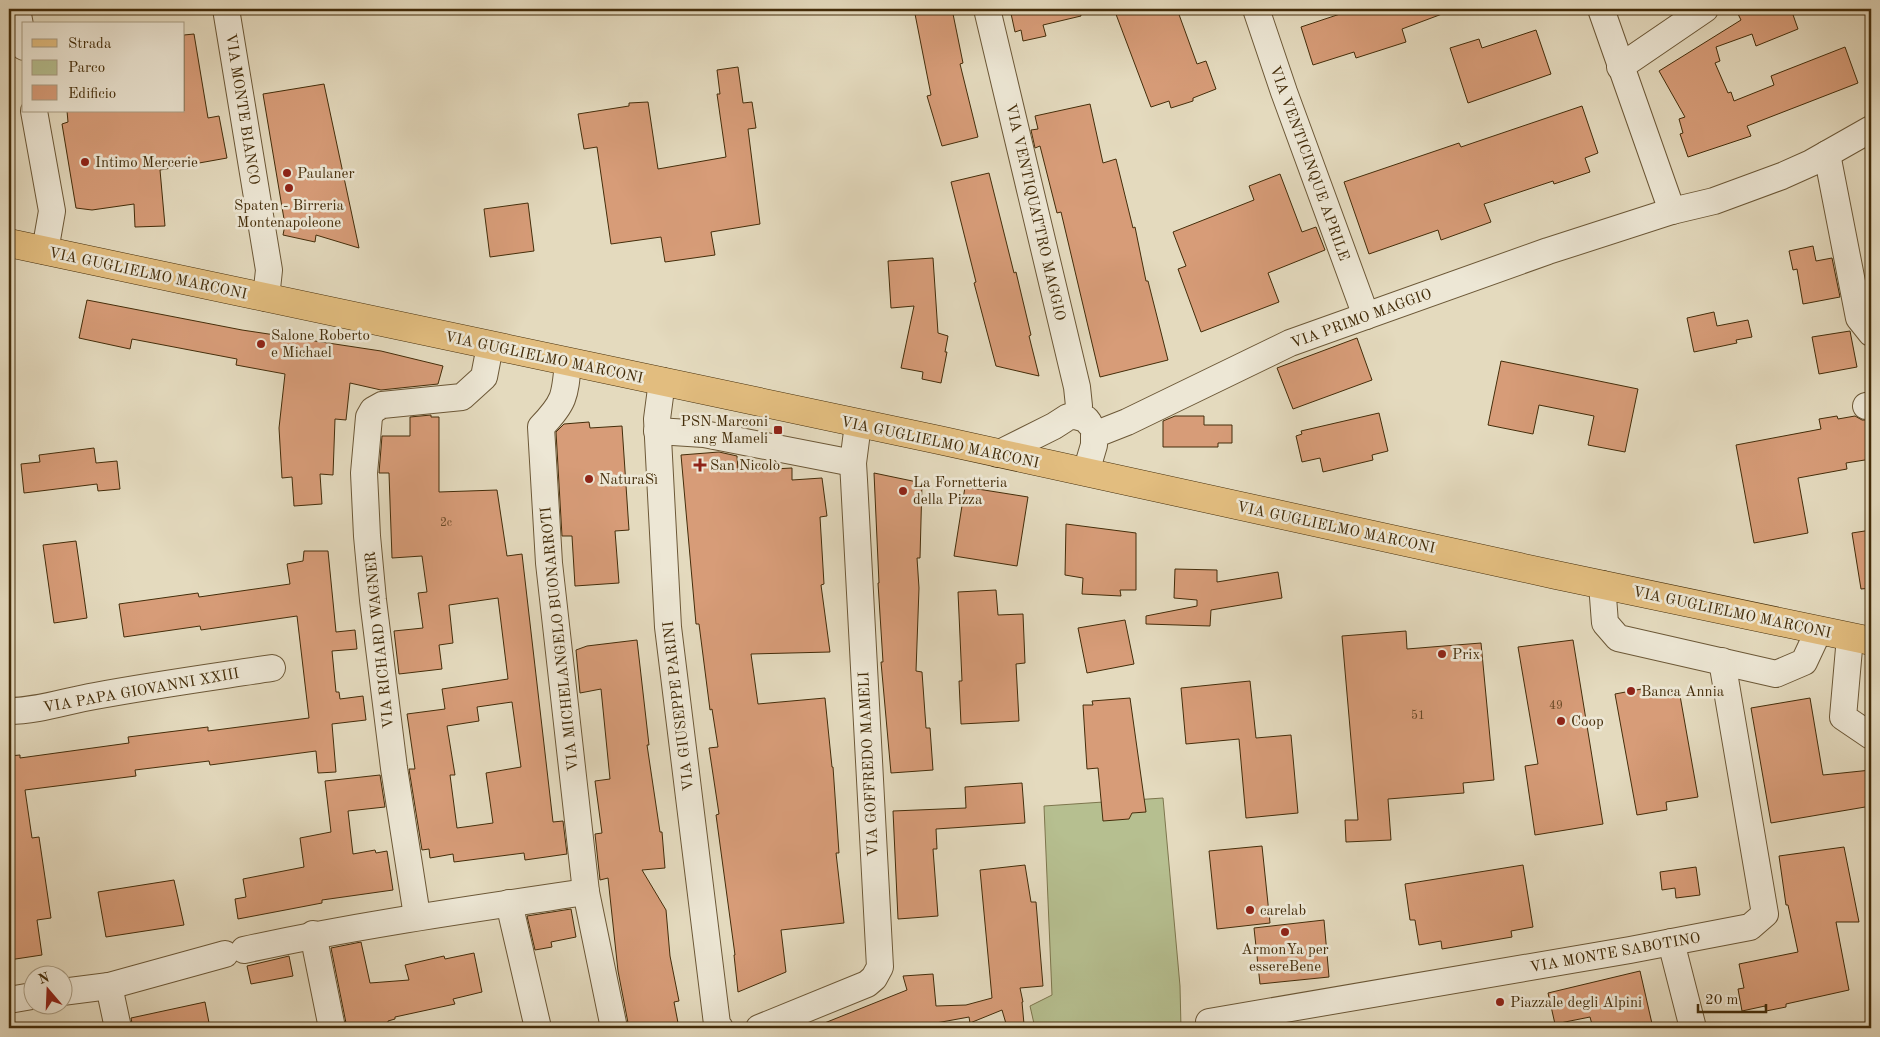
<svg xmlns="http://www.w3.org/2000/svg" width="1880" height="1037" font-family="'Old Standard TT',serif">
<rect width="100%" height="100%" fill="#e4dabe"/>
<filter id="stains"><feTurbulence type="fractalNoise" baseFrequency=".004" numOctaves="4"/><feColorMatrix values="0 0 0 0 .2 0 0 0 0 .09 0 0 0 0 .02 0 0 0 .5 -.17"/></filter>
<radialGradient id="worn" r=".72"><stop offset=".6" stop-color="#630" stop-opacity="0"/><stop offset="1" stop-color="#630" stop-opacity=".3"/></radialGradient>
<path fill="#b6bf90" stroke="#7d764d" d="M1163 798 1180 986 1181 1028H1035L1030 1006 1052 995 1044 806Z"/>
<g fill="#d79c78" stroke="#442d0a" fill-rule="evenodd">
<path d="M940 9H952L963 63 960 64 978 137 942 146 927 96 931 95 915 14Z"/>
<path d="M1010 9H1080L1081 16 1043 25 1046 36 1023 41 1021 30 1015 32Z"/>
<path d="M1114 9H1177L1197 64 1206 61 1216 89 1193 98V101L1171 108 1169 101 1151 107Z"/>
<path d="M1355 9H1450V11L1402 29 1406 42 1356 58 1354 52 1313 65 1301 27Z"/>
<path d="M1752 9H1791L1798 29 1756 46 1752 34 1716 47 1720 61 1715 63 1728 93 1731 92 1734 101 1774 85 1771 76 1845 47 1858 83 1747 126 1751 136 1688 157 1680 134 1683 133 1679 119 1685 117 1659 71 1741 20 1738 14Z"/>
<path d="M1536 30 1551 74 1468 103 1450 48 1479 39 1482 48Z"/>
<path d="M194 34 208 118 219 116 227 158 160 170 165 226 135 227 134 204 92 210 76 208 62 124 68 122 67 111H184V35Z"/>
<path d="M738 67 743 103 752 102 756 128 748 129 760 224 711 232 715 255 665 262 661 237 611 244 597 147 584 149 578 114 629 106V103L648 102 658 169 726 157 717 94H720L717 70Z"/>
<path d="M324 84 359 248 316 235 315 242 283 235 285 225 263 94Z"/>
<path d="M1090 104 1103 163 1116 159 1133 228 1135 227 1146 281H1148L1168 360 1100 377 1061 212 1057 213 1040 146 1035 148 1031 130 1038 129 1035 116Z"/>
<path d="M1582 106 1598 153 1585 158 1590 172 1554 184 1553 181 1484 204 1491 222 1441 240 1438 230 1369 254 1344 182 1459 143 1461 147Z"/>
<path d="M989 173 1014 273 1016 272 1031 335 1029 336 1039 376 996 366 974 283 976 282 951 182Z"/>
<path d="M1280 174 1302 232 1316 227 1325 250 1268 273 1279 302 1201 332 1178 269 1186 266 1173 232 1254 200 1249 186Z"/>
<path d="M528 203 534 251 490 257 484 209Z"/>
<path d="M1813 246 1816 261 1832 258 1840 297 1803 304 1797 269 1793 270 1789 251Z"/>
<path d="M933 258 938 333 948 336 945 352H947L941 383 922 379 923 372 901 368 914 306 891 308 888 261Z"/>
<path d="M87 300 242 330 381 351 443 366 438 384 381 390 350 383 346 420 335 419 333 475 320 474 322 504 294 506 292 477 282 478 279 428 285 374 236 365 237 359 132 339 130 349 79 338Z"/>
<path d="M1714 312 1717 326 1748 320 1752 337 1736 340 1737 343 1694 352 1687 318Z"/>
<path d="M1850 331 1857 367 1819 374 1812 337Z"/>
<path d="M1357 338 1372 380 1293 409 1277 368Z"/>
<path d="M1501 361 1638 389 1625 452 1588 445 1594 416 1539 405 1533 434 1488 425Z"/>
<path d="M1379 413 1388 451 1372 455 1373 460 1323 472 1320 458 1302 462 1296 436 1302 434 1301 431Z"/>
<path d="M431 415V417H439V492L497 490 507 556 522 554 553 822 563 821 567 854 525 860 524 853 454 862 453 854 430 858 429 849 422 850 409 769H415L407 714 445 709 442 689 508 679 498 598 449 605 453 643 439 645 442 669 399 674 394 631 423 628 418 593 427 592 422 556 392 558 389 473H379L382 436H410V417ZM512 702 521 767 486 773 493 823 457 828 450 775H455L447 726 479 721 477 707Z"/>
<path d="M1175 416H1204V425H1232V443H1218V447H1163V421Z"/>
<path d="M1837 416 1838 419 1855 416 1862 420H1871V459L1846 463 1847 469 1798 478 1808 533 1754 543 1736 445 1821 429 1819 419Z"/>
<path d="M589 422 590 428 622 426 629 530 615 531 619 583 575 586 572 536H562L556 432 564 424Z"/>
<path d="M94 448 96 463 117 461 120 489 98 491 97 484 24 493 21 464 40 462 39 455Z"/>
<path d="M719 452 737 456 738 471 792 468V480L822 478 827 516 820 517 824 584 821 585 830 652 751 654 758 704 825 698 832 767H833L839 853H836L844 923 781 930 786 972 738 992 734 955H735L716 815 719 814 709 748 718 747 712 709 710 710 699 624H696L681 455Z"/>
<path d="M874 473 922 483 920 558H917L919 588 916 671 922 672 926 728H930L933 770 891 773 881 662H883L878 583H879Z"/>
<path d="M965 487 1028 497 1017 566 954 556Z"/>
<path d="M1066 524 1136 533V590H1120L1121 596 1082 594 1083 578 1065 575Z"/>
<path d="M1871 530V588L1861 589 1852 533Z"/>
<path d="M76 541 87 618 54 623 43 545Z"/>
<path d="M304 551H328L336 632 355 630 357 649 332 651 336 692H339L340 699 363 696 366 720 332 724 336 772 318 773 316 751 210 765 209 761 135 770 136 776 25 790 32 838 39 837 51 918 37 920 42 955 9 960V756L20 755V758L129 743 128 737 208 727V731L309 718 297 616 201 630 200 626 124 637 119 604 198 593 199 597 290 584 287 564 303 561Z"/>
<path d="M1175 569 1217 570V582L1278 572 1282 598 1211 610 1210 626 1146 624V616L1197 606V600L1174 598Z"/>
<path d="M996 590 998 615 1023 614 1025 663 1016 664 1019 721 961 724 959 681H962L958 592Z"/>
<path d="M1125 620 1134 664 1087 673 1078 628Z"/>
<path d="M1406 631 1407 649 1481 643 1494 780 1463 783 1464 793 1388 799 1391 840 1346 842 1345 820H1358L1342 636Z"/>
<path d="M637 640 649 745H647L660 832H662L665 868 642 870 666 910 670 956 679 1001 674 1002 679 1028H629L618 971 608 878 600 880 595 834 602 833 595 781 610 779 601 689 580 693 576 650 587 646Z"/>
<path d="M1573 640 1603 824 1535 835 1525 766 1538 764 1518 647Z"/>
<path d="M1250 681 1256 738 1291 735 1298 813 1246 818 1239 739 1186 744 1181 688Z"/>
<path d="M1647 688 1648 696 1679 690 1698 797 1666 802 1667 810 1637 815 1615 694Z"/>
<path d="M1130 698 1146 812 1132 813 1129 819 1103 821 1098 768 1087 769 1083 705H1093L1092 701Z"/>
<path d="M1810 698 1823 775 1871 770V806L1771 823 1751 708Z"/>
<path d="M380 775 385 807 348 811 353 854 375 850 376 853 387 851 393 890 322 900V903L238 919 235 899 246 897 243 879 304 867 300 838 331 832 325 781Z"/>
<path d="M1022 783 1025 823 936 829 937 849H933L938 916 898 919 893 811 966 808 965 787Z"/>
<path d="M1262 846 1270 923 1217 929 1209 851Z"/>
<path d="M1844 847 1859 922H1836L1849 990 1786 1004V1007L1766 1011 1765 1006 1742 1011 1738 989 1744 988 1739 964 1798 952 1788 905H1786L1779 856Z"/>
<path d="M1025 865 1031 902H1036L1043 986 1020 988 1023 1002H1022L1024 1024 1007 1027 1002 1010 970 1023 969 1017 936 1023V1028H812L907 990 903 976 933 974 936 1006 966 1005 992 998 980 870Z"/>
<path d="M1523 865 1533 927 1511 931 1512 937 1442 949 1441 941 1419 945 1415 920H1410L1405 884Z"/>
<path d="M1696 867 1700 895 1676 898 1675 888 1662 890 1660 872Z"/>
<path d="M174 880 184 925 106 937 98 892Z"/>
<path d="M571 909 576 937 551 942 552 947 535 950 527 916Z"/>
<path d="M1324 920 1329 977 1260 984 1254 928Z"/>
<path d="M361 942 370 983 409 980 405 965 444 956 445 959 474 953 482 992 453 999 455 1004 395 1017V1019L388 1021V1028H347L331 948Z"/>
<path d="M289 956 293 976 251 984 247 966Z"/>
<path d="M1640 971 1653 1028H1593L1590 1017 1555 1024 1548 993Z"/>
<path d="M205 1002 210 1028H133L131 1018Z"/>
</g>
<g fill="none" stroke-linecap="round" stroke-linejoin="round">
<g stroke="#6c5837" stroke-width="28">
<g id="minor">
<path d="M17 9 24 47"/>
<path d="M226 9 269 270 266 298"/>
<path d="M987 9 1077 387 1079 406 1075 416"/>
<path d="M1256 9 1284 92 1366 316"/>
<path d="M1601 9 1672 211"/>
<path d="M1620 67 1705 9"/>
<path d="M34 111 52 211 45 251"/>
<path d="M1827 154 1859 318 1871 333"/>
<path d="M568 362C565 396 565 402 541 427L549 563 586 892 614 1028"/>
<path d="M662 381 657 419 668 627 717 1024 720 1028"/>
<path d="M1866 406 1871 405"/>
<path d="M657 431 704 434 853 463"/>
<path d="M998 454 1054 426 1068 417 1075 416 1086 419 1089 423"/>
<path d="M1086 472 1094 445V435L1127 422 1290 343 1548 251 1672 211 1714 201 1782 176 1811 163 1871 129"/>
<path d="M1602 584 1605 623 1618 638 1776 674 1804 662 1819 630"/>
<path d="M1850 637 1843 717 1871 736"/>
<path d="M9 711C38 711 66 701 95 696 154 685 213 677 272 668"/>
<path d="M509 903 538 1028"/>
<path d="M417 916 394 768 373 600 367 536 364 473 369 417 373 410 382 405 462 397 484 377 490 346"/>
<path d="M313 934 332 1028"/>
<path d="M1671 942 1693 1028"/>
<path d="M244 950C357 925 472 909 586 892"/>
<path d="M109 986 118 1028"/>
<path d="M62 992 109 986 225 954"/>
<path d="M9 1000 32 996"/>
<path d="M1209 1022 1630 950 1750 927 1765 914 1722 661"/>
<path d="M759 1028 867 984 874 978 880 967 854 480 853 463 858 424"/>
</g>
</g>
<g stroke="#442d0a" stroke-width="29">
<path id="primary" d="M9 243 939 440 1556 575 1871 641"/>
</g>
<use href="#minor" stroke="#ede7d5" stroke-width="26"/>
<use href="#primary" stroke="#e2bd7f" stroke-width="28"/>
</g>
<g fill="#8f2418" stroke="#ede7d5" stroke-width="2">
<circle cx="85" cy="162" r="5"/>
<circle cx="287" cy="173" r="5"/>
<circle cx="289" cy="188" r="5"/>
<circle cx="261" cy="344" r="5"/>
<rect x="773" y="425" width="10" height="10" rx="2.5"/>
<path d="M697.5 457.5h5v5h5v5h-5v5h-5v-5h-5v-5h5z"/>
<circle cx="589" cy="479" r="5"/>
<circle cx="903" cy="491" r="5"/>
<circle cx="1442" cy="654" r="5"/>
<circle cx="1631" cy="691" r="5"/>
<circle cx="1561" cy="721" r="5"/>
<circle cx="1250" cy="910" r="5"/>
<circle cx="1285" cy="932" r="5"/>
<circle cx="1500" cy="1002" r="5"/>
</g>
<g text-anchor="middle" stroke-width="5" stroke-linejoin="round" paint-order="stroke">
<g font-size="12" fill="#694926">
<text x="446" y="526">2c</text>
<text x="1556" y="709">49</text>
<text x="1418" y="719">51</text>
</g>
<g font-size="15" fill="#442d0a" stroke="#ede7d5">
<text transform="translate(243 109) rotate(81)" y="5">VIA MONTE BIANCO</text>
<text transform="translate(1310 163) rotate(70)" y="5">VIA VENTICINQUE APRILE</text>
<text transform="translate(1036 212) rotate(77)" y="5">VIA VENTIQUATTRO MAGGIO</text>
<text transform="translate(148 273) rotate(12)" y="5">VIA GUGLIELMO MARCONI</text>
<text transform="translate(1361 318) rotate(-20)" y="5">VIA PRIMO MAGGIO</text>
<text transform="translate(544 357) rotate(12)" y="5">VIA GUGLIELMO MARCONI</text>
<text transform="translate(940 442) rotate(12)" y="5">VIA GUGLIELMO MARCONI</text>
<text transform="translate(1336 527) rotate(12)" y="5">VIA GUGLIELMO MARCONI</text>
<text transform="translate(1732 612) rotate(12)" y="5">VIA GUGLIELMO MARCONI</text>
<text transform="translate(559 639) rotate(-96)" y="5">VIA MICHELANGELO BUONARROTI</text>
<text transform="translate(379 640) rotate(-96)" y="5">VIA RICHARD WAGNER</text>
<text transform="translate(141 690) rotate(-10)" y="5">VIA PAPA GIOVANNI XXIII</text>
<text transform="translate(678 706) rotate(-97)" y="5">VIA GIUSEPPE PARINI</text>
<text transform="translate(868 764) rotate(-93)" y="5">VIA GOFFREDO MAMELI</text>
<text transform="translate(1615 952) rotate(-10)" y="5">VIA MONTE SABOTINO</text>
</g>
<g font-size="15" fill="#442d0a" stroke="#ede7d5" text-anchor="start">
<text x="95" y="167">Intimo Mercerie</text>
<text x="297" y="178">Paulaner</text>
<text x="289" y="210" text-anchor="middle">Spaten - Birreria<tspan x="289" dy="17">Montenapoleone</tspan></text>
<text x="271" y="340">Salone Roberto<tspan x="271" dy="17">e Michael</tspan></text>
<text x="768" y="426" text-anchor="end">PSN Marconi<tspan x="768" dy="17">ang Mameli</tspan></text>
<text x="710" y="470">San Nicolò</text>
<text x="599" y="484">NaturaSì</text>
<text x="913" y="487">La Fornetteria<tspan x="913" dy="17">della Pizza</tspan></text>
<text x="1452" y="659">Prix</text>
<text x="1641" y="696">Banca Annia</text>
<text x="1571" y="726">Coop</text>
<text x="1260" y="915">carelab</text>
<text x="1285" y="954" text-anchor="middle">ArmonYa per<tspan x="1285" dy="17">essereBene</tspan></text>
<text x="1510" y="1007">Piazzale degli Alpini</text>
</g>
</g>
<rect width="1880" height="1037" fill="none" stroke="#e4dabe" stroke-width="30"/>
<rect x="10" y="10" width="1860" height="1017" fill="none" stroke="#442d0a" stroke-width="2.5"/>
<rect x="15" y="15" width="1850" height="1007" fill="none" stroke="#442d0a"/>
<rect x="22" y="22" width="162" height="90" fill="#ede7d5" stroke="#a99d84"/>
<rect x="32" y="39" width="25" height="8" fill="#e2bd7f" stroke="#a99d84"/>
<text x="68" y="48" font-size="15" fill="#442d0a">Strada</text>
<rect x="32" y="60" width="25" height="15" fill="#b6bf90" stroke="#a99d84"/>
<text x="68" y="72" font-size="15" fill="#442d0a">Parco</text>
<rect x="32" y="85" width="25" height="15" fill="#d79c78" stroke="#a99d84"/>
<text x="68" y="98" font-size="15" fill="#442d0a">Edificio</text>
<g transform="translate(48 990) rotate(341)"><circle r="24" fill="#ede7d5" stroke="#a99d84"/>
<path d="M0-4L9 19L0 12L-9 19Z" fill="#8f2418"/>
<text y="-8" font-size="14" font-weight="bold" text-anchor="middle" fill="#442d0a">N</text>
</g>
<path d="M1698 1004v8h68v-8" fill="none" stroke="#442d0a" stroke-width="2.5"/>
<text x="1705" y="1004" font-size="15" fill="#442d0a" stroke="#ede7d5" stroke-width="4" paint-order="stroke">20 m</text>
<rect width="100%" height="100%" filter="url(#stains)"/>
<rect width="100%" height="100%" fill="url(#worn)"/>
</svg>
